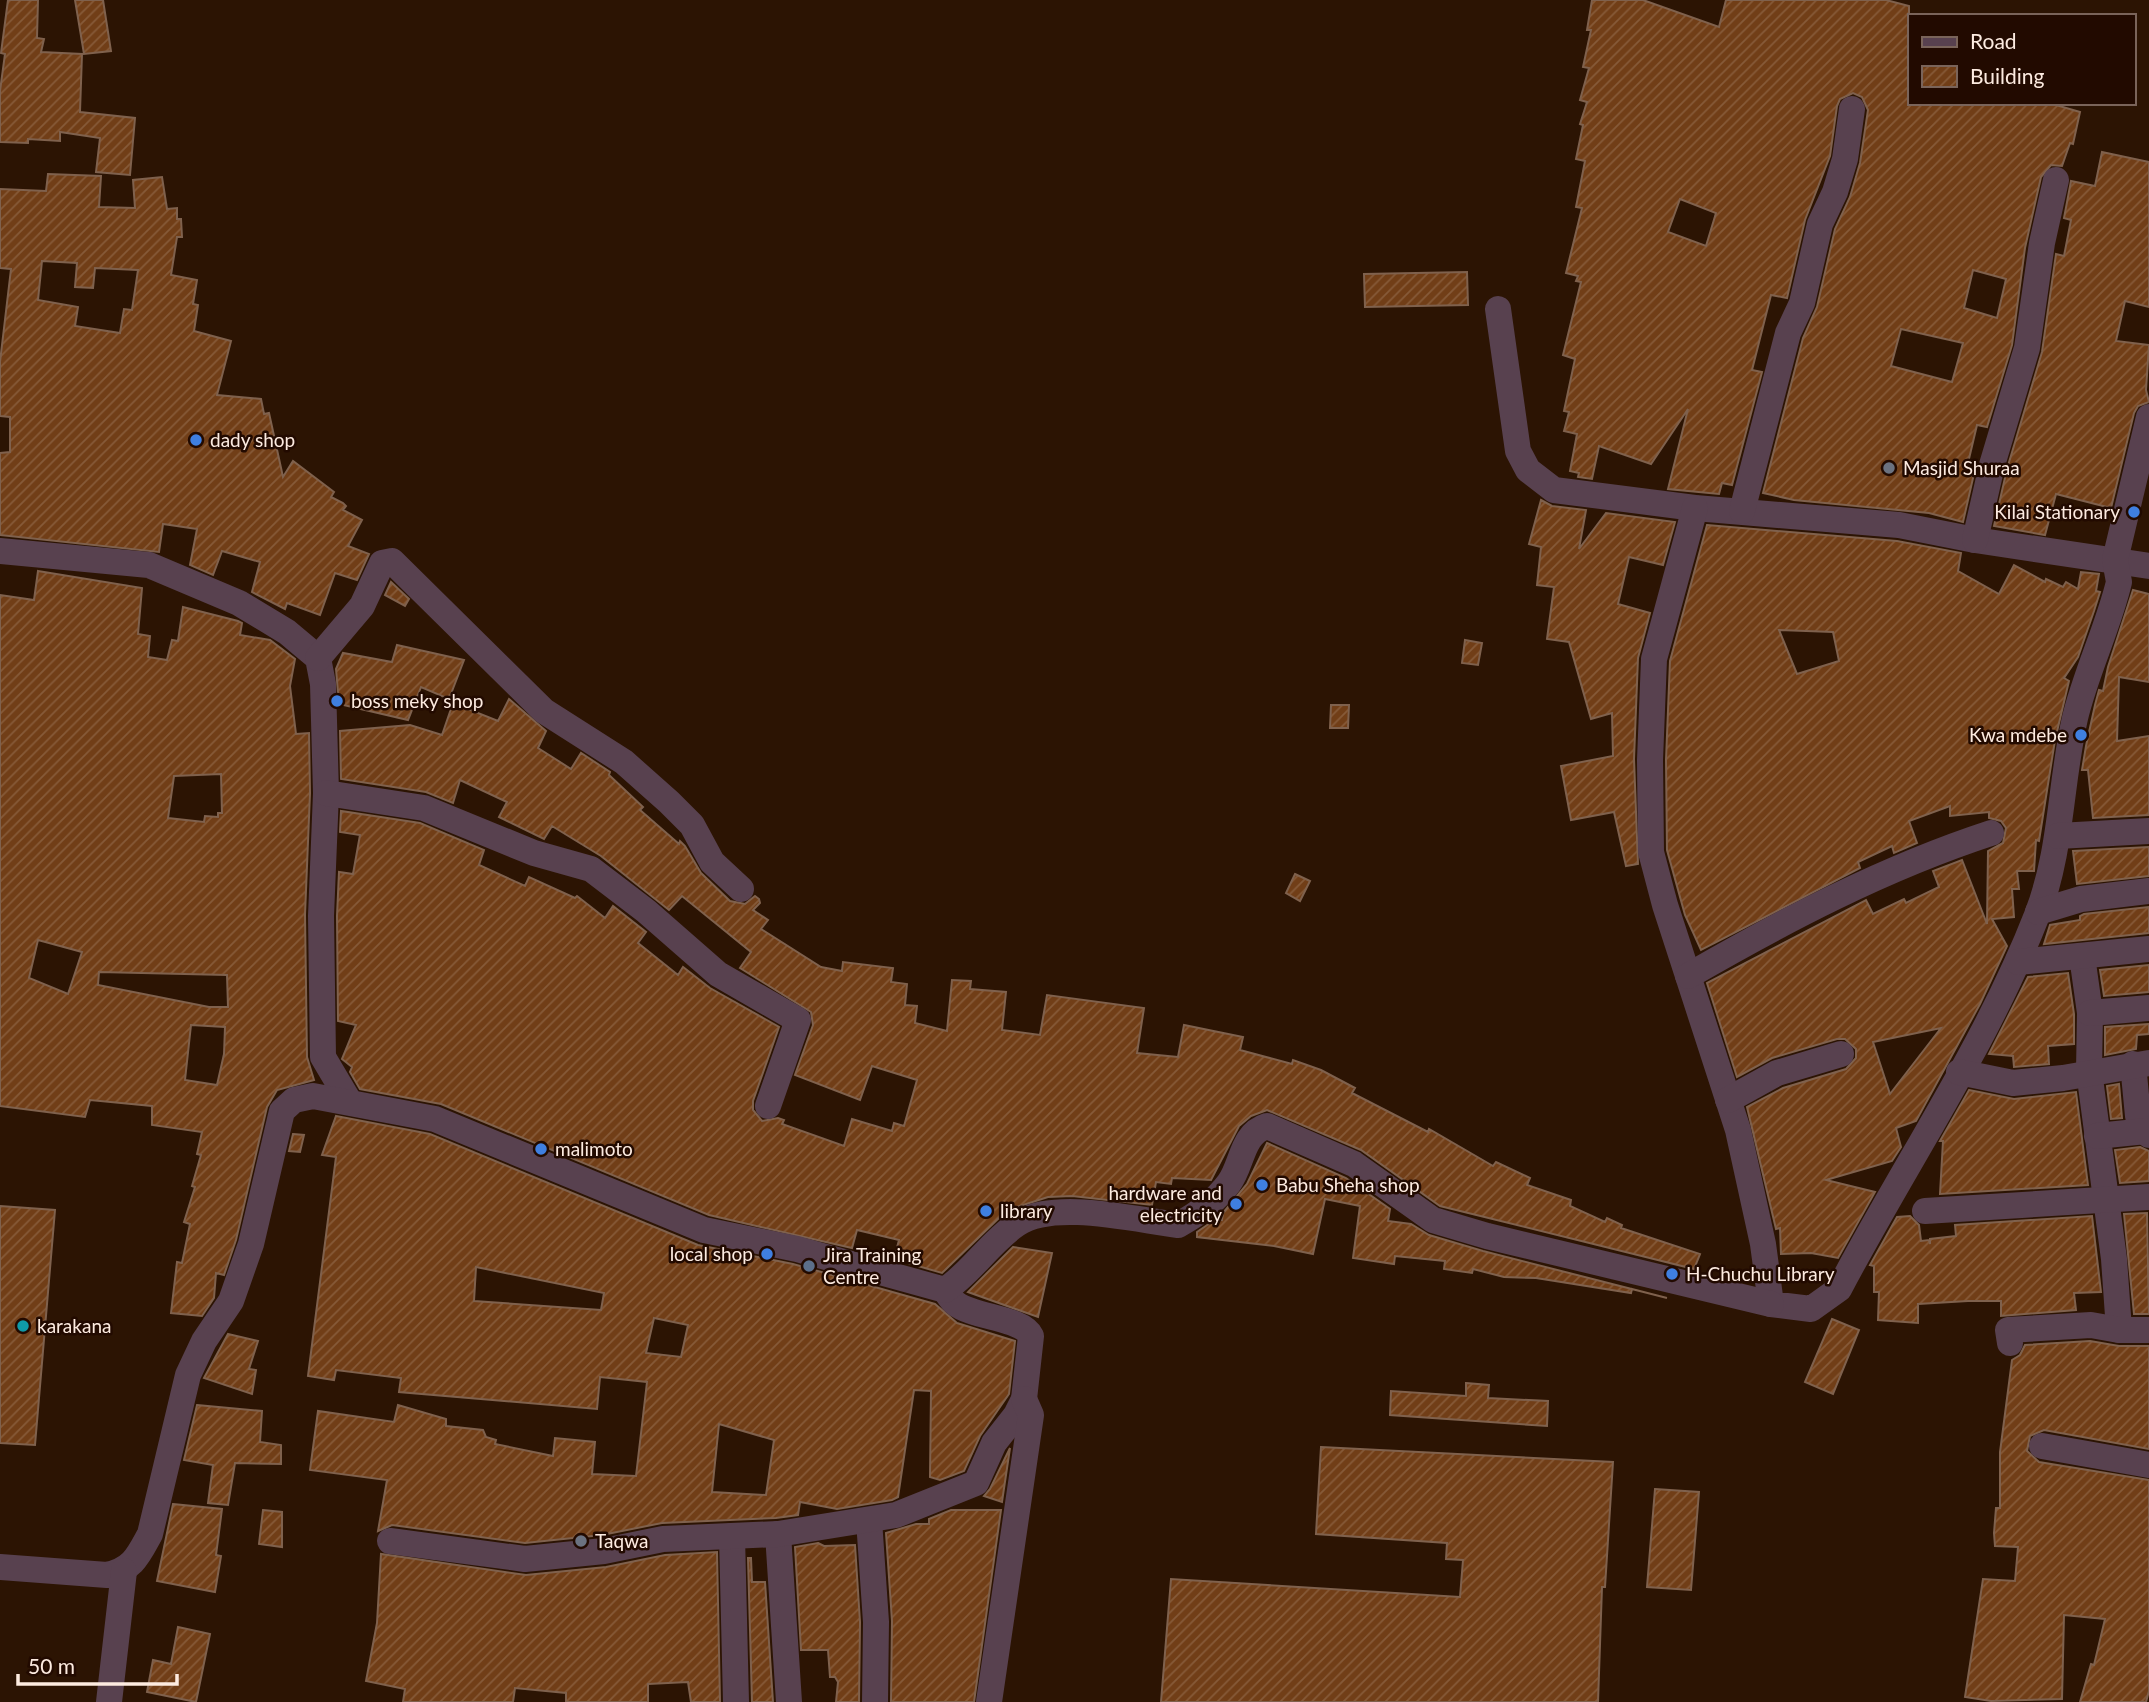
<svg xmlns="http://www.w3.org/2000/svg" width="2149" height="1702" font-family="Lato,sans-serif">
<defs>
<pattern id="building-hatch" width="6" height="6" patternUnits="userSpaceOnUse" patternTransform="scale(1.75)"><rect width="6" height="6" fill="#713e17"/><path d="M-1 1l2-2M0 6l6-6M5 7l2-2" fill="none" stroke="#865a38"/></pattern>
</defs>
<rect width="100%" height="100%" fill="#2c1403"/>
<g fill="url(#building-hatch)" stroke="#7f614d" stroke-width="2" fill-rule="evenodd">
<path d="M8 0H38L37 38 44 39 41 52 82 54 80 112 135 118 130 175 96 172 100 138 60 132V141L28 139V143L0 142V91L5 54 1 53Z"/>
<path d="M75 0H103L111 51 84 54Z"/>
<path d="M1592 0H1643L1719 27 1726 0H1886L1909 6V103H2049L2080 112 2073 144 2070 143 2062 166 2051 165 2041 177 2025 248 2012 345 1987 427 1977 425 1968 463 1976 465 1963 522 1929 513 1794 500 1763 493 1803 338 1817 307 1835 229 1850 197 1860 163 1868 110 1862 97 1853 93 1840 99 1837 106 1830 156 1805 220 1787 298 1771 295 1752 370 1762 372 1732 485 1722 483 1719 494 1668 489 1688 409 1651 464 1599 446 1592 479 1578 477 1579 473 1570 471 1577 434 1564 431 1569 412 1564 411 1575 359 1563 355 1581 282 1576 281 1578 276 1566 273 1582 208 1576 207 1585 161 1576 159 1583 125 1580 124 1587 102 1580 100 1589 68 1583 67 1591 30H1587ZM1680 199 1716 213 1706 246 1668 232ZM1973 270 2006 279 1997 318 1964 308ZM1901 329 1963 343 1952 382 1891 366Z"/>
<path d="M2102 152 2149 162V307L2125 301 2116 341 2149 345 2146 390 2149 402 2138 406 2134 413 2111 508 2056 494 2045 535 1994 526 2007 469 2042 352 2056 254 2064 256 2071 220 2064 218 2071 181 2095 186Z"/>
<path d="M48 174 101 176 99 207 135 208 133 180 162 177 167 209 177 208V219H181L182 237H177L171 275 197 280 193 304 198 305 194 331 231 341 217 395 261 399 264 414 269 413 283 477 293 461 334 492 331 497 343 503 346 506 343 510 362 520 348 546 369 554 357 580 335 573 320 615 287 603 285 609 252 592 260 562 222 551 213 575 190 565 197 529 163 524 159 552 0 535V453L10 452V417L0 416V362L11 269 0 268V189L46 191ZM42 261 77 263 75 287 93 288 95 268 138 270 132 310 124 309 120 333 75 326 78 307 38 300Z"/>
<path d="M1467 272 1468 305 1365 307 1364 274Z"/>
<path d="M1541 500 1552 506 1586 510 1579 549 1606 513 1675 522 1663 565 1629 557 1618 604 1650 613 1638 658 1634 759 1638 864 1626 866 1614 812 1571 820 1561 766 1613 756 1612 713 1591 719 1569 642 1547 639 1554 587 1537 585 1541 547 1529 544Z"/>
<path d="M1707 525 1897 541 1961 553 1958 571 1999 594 2014 565 2045 582 2046 579 2063 587 2066 582 2078 589 2081 572 2099 574 2096 591 2100 592 2094 611 2078 657 2064 678 2069 681 2055 740 2039 841 2036 840 2034 871H2017L2019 889H2012L2014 917 1992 919 2007 946 1980 1004 1916 1121 1896 1128 1901 1147 1892 1161 1826 1180 1875 1192 1838 1258 1811 1253 1781 1254 1780 1228 1776 1229 1747 1107 1783 1088 1846 1069 1856 1058V1049L1845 1039H1837L1772 1058 1737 1077 1707 983 1866 900 1873 914 1904 899 1906 903 1939 887 1933 871 1962 860 1987 924 1988 851 2003 843 2006 828 2001 821 1989 818V812L1950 816V806L1909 821 1917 843 1894 853 1892 846 1858 862 1860 868 1701 950 1685 915 1667 850 1666 760 1670 661ZM1779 630 1833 632 1839 661 1797 674ZM1941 1028 1890 1094 1873 1042Z"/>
<path d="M38 571 142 588 138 634 150 636 148 657 167 660 172 640 178 641 183 607 238 621 242 623 240 635 270 640 295 659 290 686 296 734 309 733 310 793 305 915 307 1057 314 1080 277 1090 267 1107 236 1240 224 1275 216 1273 214 1298 202 1316 171 1313 177 1262 182 1263 190 1224 184 1222 195 1187 192 1186 201 1155 197 1154 202 1132 152 1125V1106L90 1100 85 1117 0 1106V595L34 600ZM221 774 222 813H218V817L205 816 204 822 168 818 174 776ZM38 940 82 952 68 994 29 978ZM99 972 227 975 228 1007H209L98 985ZM191 1025 225 1027 224 1054 217 1085 185 1080Z"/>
<path d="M391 582 409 599 405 606 385 595Z"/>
<path d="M2133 590 2149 594V682L2119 677 2117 741 2149 736V815L2093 818 2088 770H2082L2086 746 2095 705 2099 690 2103 691 2108 667Z"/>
<path d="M1465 640 1482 643 1478 665 1462 663Z"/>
<path d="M397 645 464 660 449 699 421 687 408 720 339 704 336 669 343 653 392 662Z"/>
<path d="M509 699 546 731 538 748 571 769 581 753 610 772 609 775 643 807 640 810 679 844 680 841 685 846 701 873 730 901 745 904 755 896 759 899 760 903 753 910 768 920 761 929 821 967 842 971 843 962 893 968 891 982 907 984 905 1005 917 1006 915 1023 947 1031 952 980 971 981 970 989 1006 992 1002 1030 1040 1035 1047 995 1144 1008 1137 1053 1178 1057 1184 1025 1243 1037 1240 1050 1292 1064 1293 1060 1321 1070 1355 1088 1352 1093 1428 1132 1429 1129 1493 1166 1496 1162 1530 1178 1527 1185 1571 1200 1570 1206 1605 1222 1607 1218 1622 1225 1621 1228 1700 1254 1694 1269 1440 1206 1361 1150 1267 1110 1251 1116 1239 1126 1211 1180 1172 1178 1171 1184 1156 1182 1152 1205 1072 1196 1048 1197 1017 1207 1003 1205 1000 1217 942 1273 894 1259 899 1240 857 1230 852 1248 709 1215 441 1104 360 1089 350 1072 352 1067 342 1059 356 1025 338 1021 337 916 339 872 353 874 360 835 340 832 341 811 420 823 484 850 479 865 525 886 529 877 575 898 577 896 605 918 613 906 646 932 638 943 678 975 683 967 710 988 779 1027 753 1101V1110L762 1121 778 1118 784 1120 782 1124 844 1146 852 1119 892 1131 894 1123 904 1126 917 1080 872 1066 860 1100 795 1075 813 1025 811 1012 740 968 751 952 682 896 669 910 601 856 552 826 544 839 499 817 507 802 460 780 453 803 426 792 341 779 340 731 410 725 442 735 453 703 498 721Z"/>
<path d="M1331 705H1349L1348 728H1330Z"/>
<path d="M2149 847V876L2077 884 2073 851Z"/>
<path d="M1295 874 1310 881 1300 901 1286 893Z"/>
<path d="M2149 907V933L2044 944 2050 925 2080 920V916L2084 914Z"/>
<path d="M2149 965V992L2104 996 2100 970Z"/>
<path d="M2068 973 2074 1014V1044L2048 1046 2049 1064 2014 1067 2013 1056 1989 1054 2028 977Z"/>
<path d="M2149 1024V1034L2137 1035 2136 1049 2105 1055V1027Z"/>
<path d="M2119 1084 2122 1118 2111 1119 2107 1086Z"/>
<path d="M1969 1090 2014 1099 2076 1092 2088 1185 1940 1194 1943 1141H1940Z"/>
<path d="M336 1116 430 1134 698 1245 793 1264 935 1304 957 1323 1015 1341 1009 1394 980 1436 964 1471 940 1480 930 1477 931 1391 914 1390 898 1497 892 1500 837 1509 800 1502 798 1515 776 1518 662 1523 602 1535 525 1543 392 1525 378 1531 387 1480 310 1470 318 1411 394 1422 398 1405 446 1419V1426L483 1430 486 1437 496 1440 495 1444 553 1456 555 1438 595 1442 592 1474 636 1476 647 1382 600 1377 597 1409 399 1392 401 1378 336 1370 334 1380 308 1376 336 1157 322 1155ZM476 1267 604 1293 601 1310 474 1301ZM654 1318 688 1325 681 1357 646 1353ZM719 1424 774 1440 766 1495 712 1492Z"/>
<path d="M293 1134 304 1135 300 1152 289 1151Z"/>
<path d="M1267 1143 1346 1178 1390 1209 1388 1221 1411 1224 1429 1235 1483 1251 1667 1298 1632 1289 1631 1293 1536 1278 1504 1277 1473 1269 1472 1273 1444 1269 1445 1261 1395 1256 1394 1264 1353 1258 1360 1206 1325 1199 1313 1254 1274 1246 1197 1237V1232L1216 1219 1222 1220 1223 1213 1247 1184Z"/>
<path d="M2140 1147 2149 1151V1181L2120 1183 2115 1150Z"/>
<path d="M0 1206 55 1210 35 1445 0 1443Z"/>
<path d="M2147 1213 2149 1314H2134L2124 1214Z"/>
<path d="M1910 1216 1919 1225 1921 1241 1929 1240 1930 1244V1239L1956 1236 1955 1225 2092 1216 2101 1292 2074 1293 2076 1310 2001 1316V1301H1968L1918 1304V1323L1878 1320 1879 1292H1874V1266L1870 1265 1897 1217Z"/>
<path d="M1013 1247 1052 1253 1038 1317 968 1292Z"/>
<path d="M1832 1319 1859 1330 1833 1394 1805 1382Z"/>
<path d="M228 1334 258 1341 249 1369 256 1370 252 1394 204 1378Z"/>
<path d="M2090 1341 2119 1346H2149V1449L2044 1430 2030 1436 2027 1451 2039 1462 2149 1480V1691L2146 1702H2080L2091 1664 2094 1665 2105 1619 2064 1615 2062 1699 1991 1701 1965 1697 1983 1579 2015 1581 2018 1547 1995 1546 1994 1533 1996 1508H2000V1452L2012 1360 2020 1355 2025 1345Z"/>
<path d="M1466 1383 1489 1385 1488 1398 1548 1401 1547 1426 1390 1415 1391 1391 1466 1396Z"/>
<path d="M197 1405 262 1411 260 1442 281 1445V1464L235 1463 228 1505 208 1503 213 1465 184 1460Z"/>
<path d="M1321 1447 1613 1462 1605 1587H1602L1598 1702H1161L1171 1579 1460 1597 1463 1560 1446 1559 1447 1543 1316 1534Z"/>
<path d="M1010 1448 1002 1502 984 1496 990 1489Z"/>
<path d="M1655 1489 1699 1492 1691 1590 1647 1587Z"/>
<path d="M173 1504 222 1509 216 1555 221 1556 215 1592 157 1581Z"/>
<path d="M263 1510 282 1512V1547L259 1544Z"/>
<path d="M951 1510H1001L974 1702H891L892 1621 886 1533 916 1524H929V1519Z"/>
<path d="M818 1543 824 1546 855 1545 860 1622 859 1702H836L838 1682 835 1677H830L828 1650H801L795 1547Z"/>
<path d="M717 1552 720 1702H691L688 1682 648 1684V1702H566V1693L515 1688 513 1702H403L405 1689 366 1681 377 1623 381 1554 526 1575 606 1567 665 1555Z"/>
<path d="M748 1558H751L752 1582H765L773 1702H752Z"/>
<path d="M178 1627 210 1634 196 1702 147 1692 153 1660 171 1664Z"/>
</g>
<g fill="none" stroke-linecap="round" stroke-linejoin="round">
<g stroke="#58414f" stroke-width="26">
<path d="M1498 309 1518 451 1528 470 1554 490 1695 508 1899 525 1975 540 2149 566"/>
<path d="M1695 508 1654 659 1650 760 1651 852 1665 905 1738 1130 1763 1244 1771 1304 1811 1309 1839 1289C1904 1165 1986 1046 2037 915 2062 851 2060 784 2075 718 2086 672 2108 628 2119 582L2115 560 2149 417"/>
<path d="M1742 511 1788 333 1802 303 1820 224 1835 192 1845 159 1852 109"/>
<path d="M1975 540 1992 465 2027 348 2042 243 2056 180"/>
<path d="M0 551 149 565 239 603 287 632 318 658 323 684 326 793 321 916 323 1057 349 1101"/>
<path d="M318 658 362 606 382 563 392 561 544 711 624 762 669 802 692 825 712 862 741 889"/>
<path d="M326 793 424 808 534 853 591 869 646 911 718 974 798 1020 768 1106"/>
<path d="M2058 836 2149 831"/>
<path d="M2038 912 2081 899 2149 891"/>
<path d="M2082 956 2090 1013 2089 1071 2114 1259 2119 1330"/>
<path d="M2018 962 2149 949"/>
<path d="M1688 976C1785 920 1884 868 1991 833"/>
<path d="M2090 1013 2149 1008"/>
<path d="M2133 1064 2138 1116 2149 1135"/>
<path d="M1959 1072 2013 1083 2063 1078 2149 1063"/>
<path d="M1728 1100 1777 1073 1841 1054"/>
<path d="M2097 1136 2146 1131"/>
<path d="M1925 1211 2149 1197"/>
<path d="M2010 1343 2008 1330 2091 1325 2119 1330H2149"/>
<path d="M2042 1446 2149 1465"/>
<path d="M869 1520 876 1622 875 1702"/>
<path d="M778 1534 789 1702"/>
<path d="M732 1536 736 1702"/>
<path d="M390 1541 525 1559 604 1551 663 1539 778 1534 896 1515 976 1483 994 1443 1016 1415 1024 1399 1031 1336C1022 1317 973 1318 955 1303 951 1300 948 1294 945 1290"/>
<path d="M0 1567 107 1575C133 1569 138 1556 150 1534L188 1375 204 1341 231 1301 251 1244 282 1111 294 1100 313 1096 435 1119 704 1230 797 1249 945 1290C972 1272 990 1242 1017 1224 1053 1199 1136 1220 1178 1225 1198 1214 1215 1202 1229 1183 1243 1164 1241 1134 1267 1126L1354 1164 1433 1220 1487 1236 1771 1304"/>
<path d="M109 1702 124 1571"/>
<path d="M989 1702 1031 1415 1024 1399"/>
</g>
</g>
<g fill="#3f7fe0" stroke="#220a00" stroke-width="2.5">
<circle cx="196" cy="440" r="7"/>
<circle cx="2134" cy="512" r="7"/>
<circle cx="337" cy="701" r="7"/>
<circle cx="2081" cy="735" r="7"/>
<circle cx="541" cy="1149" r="7"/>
<circle cx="1262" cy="1185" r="7"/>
<circle cx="1236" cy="1204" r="7"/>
<circle cx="986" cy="1211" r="7"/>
<circle cx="767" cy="1254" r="7"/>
<circle cx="1672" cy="1274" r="7"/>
</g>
<g fill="#6b7280" stroke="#220a00" stroke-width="2.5">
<circle cx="1889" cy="468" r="7"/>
<circle cx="581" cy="1541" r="7"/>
</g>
<circle fill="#5c6f8a" stroke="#220a00" stroke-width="2.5" cx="809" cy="1266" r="7"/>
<circle fill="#0f9aa8" stroke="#220a00" stroke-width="2.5" cx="23" cy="1326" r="7"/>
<g text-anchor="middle" stroke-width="5" stroke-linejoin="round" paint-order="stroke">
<g font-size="19" fill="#fdebe0" stroke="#220a00" text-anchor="start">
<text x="210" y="447">dady shop</text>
<text x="1903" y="475">Masjid Shuraa</text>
<text x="2120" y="519" text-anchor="end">Kilai Stationary</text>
<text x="351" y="708">boss meky shop</text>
<text x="2067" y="742" text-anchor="end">Kwa mdebe</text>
<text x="555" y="1156">malimoto</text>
<text x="1276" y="1192">Babu Sheha shop</text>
<text x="1222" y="1200" text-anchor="end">hardware and<tspan x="1222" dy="22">electricity</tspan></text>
<text x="1000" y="1218">library</text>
<text x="753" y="1261" text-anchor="end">local shop</text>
<text x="823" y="1262">Jira Training<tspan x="823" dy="22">Centre</tspan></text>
<text x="1686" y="1281">H-Chuchu Library</text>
<text x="37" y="1333">karakana</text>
<text x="595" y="1548">Taqwa</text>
</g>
</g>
<rect x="1908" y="14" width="228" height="91" fill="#220a00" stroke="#7a645a" stroke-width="2"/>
<rect x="1922" y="37" width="35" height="10" fill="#58414f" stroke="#7a645a" stroke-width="2"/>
<text x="1970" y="49" font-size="21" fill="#fdebe0">Road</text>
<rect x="1922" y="66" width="35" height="21" fill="url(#building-hatch)" stroke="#7a645a" stroke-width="2"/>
<text x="1970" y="84" font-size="21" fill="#fdebe0">Building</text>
<path d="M18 1674v10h159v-10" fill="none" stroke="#fdebe0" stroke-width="3.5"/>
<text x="28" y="1674" font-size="21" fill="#fdebe0" stroke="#220a00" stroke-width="5" paint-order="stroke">50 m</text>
</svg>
